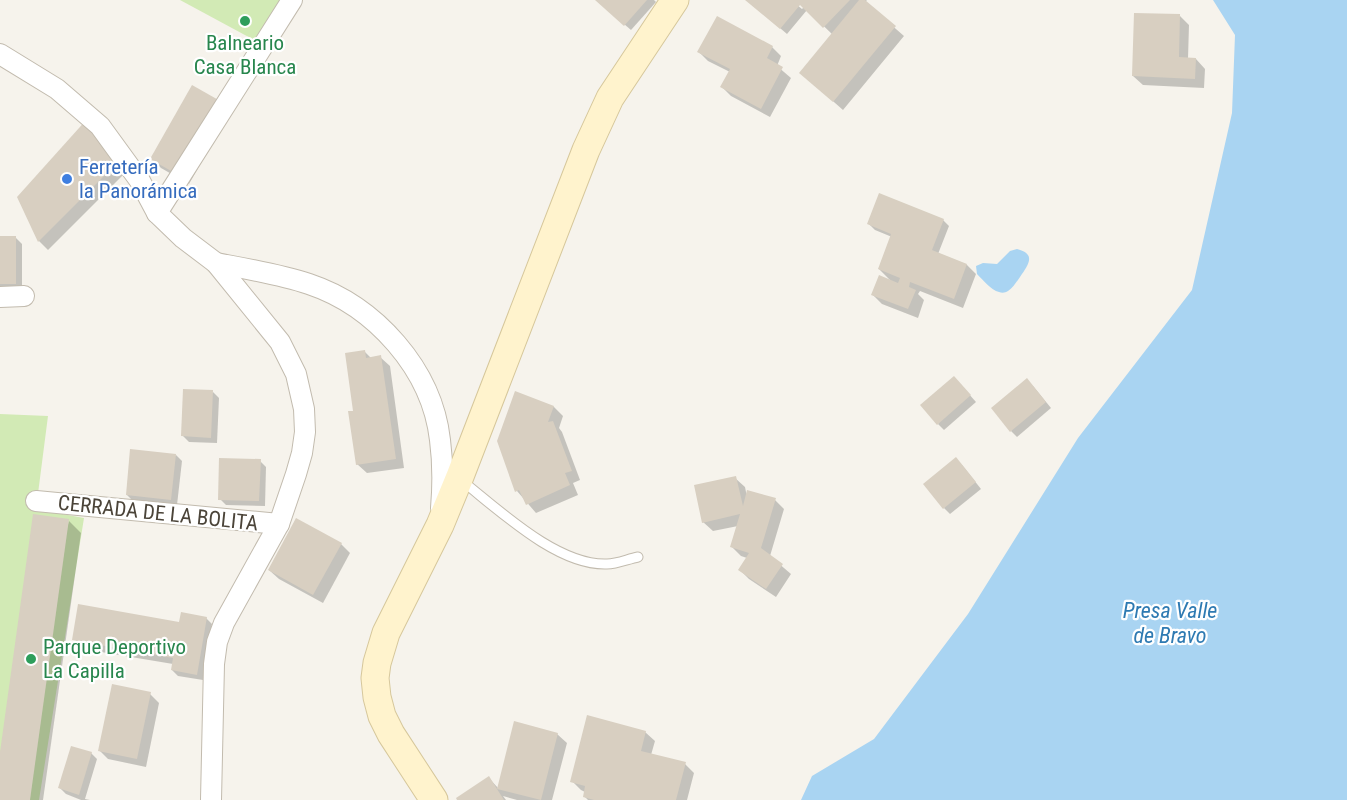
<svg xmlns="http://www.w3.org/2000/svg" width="1347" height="800" font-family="'Roboto Condensed',sans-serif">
<rect width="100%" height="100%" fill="#f6f3ec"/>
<g fill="#d2eab5">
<path d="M180 0H284L258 42Z"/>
<path d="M0 414 48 416 36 509 84 518 39 800H0Z"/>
</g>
<g fill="#a9d4f2">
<path d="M1213 0H1347V800H801L812 776 874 739 968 614 1078 438 1192 290 1232 113 1235 35Z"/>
<path d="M1017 249C1037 254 1028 265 1020 277 1017 281 1013 288 1008 291 1005 293 1002 293 999 292 991 290 983 280 977 274L976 266 983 263 997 264 1010 251Z"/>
</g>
<g fill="#0003">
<path d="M596 0H654L656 2 631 30Z"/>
<path d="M747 0H791L802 9 804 7 796 0H867L865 2 904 36 843 110 801 73 833 35 807 10 787 34Z"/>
<path d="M1180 16 1189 25 1188 59H1196L1205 69 1204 88 1143 85 1133 76Z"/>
<path d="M772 47 781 56 777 66 791 78 770 117 731 96 722 87 730 72 708 61 699 52Z"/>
<path d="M230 112 189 184 161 168 152 159Z"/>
<path d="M88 120 126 172 48 250 39 241 19 197Z"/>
<path d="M943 220 949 226 938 254 967 265 976 274 963 308 920 291 918 294 924 300 918 318 882 304 873 295 892 282 879 269 892 237 875 230 869 224Z"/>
<path d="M0 238H16L22 244V289H0Z"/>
<path d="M364 351 371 358 380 357 390 366 404 468 367 473 357 464 355 412Z"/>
<path d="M960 384 976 402 944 430 938 424Z"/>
<path d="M1033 386 1051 408 1017 437 1011 431Z"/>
<path d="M213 392 219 398 217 443 189 442 183 436Z"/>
<path d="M516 393 554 407 563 416 559 428 562 432 580 480 573 483 578 495 536 513 517 491Z"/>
<path d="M176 455 182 461 177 505 133 501 127 495Z"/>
<path d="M260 461 266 467 265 506 226 505 220 499Z"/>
<path d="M962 465 981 489 950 514 944 508Z"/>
<path d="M735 478 745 487 747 497 775 500 784 509 770 556 791 574 776 597 749 579 740 570 747 558 741 556 732 547 738 526 713 531 703 522Z"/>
<path d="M69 521 81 533 43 800H0V763Z"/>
<path d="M341 544 350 553 323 603 279 579 269 570Z"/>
<path d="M206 618 212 624 203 680 178 676 172 670 173 664 83 649 74 639Z"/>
<path d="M150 694 159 703 146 767 108 759 99 750Z"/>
<path d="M645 732 655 741 651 755 685 764 694 773 687 800H588L584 796 585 792 581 790 572 781Z"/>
<path d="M557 734 567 743 552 800H517L503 796 506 800H459L489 778 498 788Z"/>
<path d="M91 753 97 759 85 799 90 800H81L66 794 60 788Z"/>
</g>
<g fill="#d8cfc1">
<path d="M595 0H647L624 26Z"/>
<path d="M745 0H850L823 28 800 5 780 29Z"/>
<path d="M859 0H865L896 26 833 102 799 73Z"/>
<path d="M1134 13 1180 14 1179 57 1196 58 1195 79 1132 76Z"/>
<path d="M717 16 773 46 767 58 783 67 761 109 720 87 730 69 697 52Z"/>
<path d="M192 85 222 102 180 176 150 159Z"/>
<path d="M88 118 118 162 38 242 17 197Z"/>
<path d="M879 193 944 219 932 250 967 264 954 299 910 282 909 287 916 290 908 309 871 295 879 275 898 283 900 278 878 269 891 234 867 224Z"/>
<rect x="0" y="236" width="16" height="48"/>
<path d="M365 350 366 358 381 355 396 459 356 465 348 411H353L345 353Z"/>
<path d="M954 376 971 395 937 425 920 405Z"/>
<path d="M1027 378 1046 402 1010 432 991 408Z"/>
<path d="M183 389 213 390 211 438 181 436Z"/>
<path d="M515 391 554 406 548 422 553 421 572 471 565 473 570 485 526 505 519 490 515 492 497 441Z"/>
<path d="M130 449 176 454 171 500 126 495Z"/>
<path d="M956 457 976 482 943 509 923 484Z"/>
<path d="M219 458 261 459 259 501 218 500Z"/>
<path d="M736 476 743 506 747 490 776 498 761 548 783 564 766 589 738 570 749 553 730 547 740 514 702 523 694 485Z"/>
<path d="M33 514 69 519 30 800H0V752Z"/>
<path d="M296 518 342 543 313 595 268 570Z"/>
<path d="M78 604 179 622 181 612 207 617 197 675 171 670 173 658 72 640Z"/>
<path d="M112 684 151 692 137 759 98 751Z"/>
<path d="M587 715 646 731 641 751 686 762 676 800H594L583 797 585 786 570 782Z"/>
<path d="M514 721 558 733 541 800 497 789 504 800H457L456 798 489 776 497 789Z"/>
<path d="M71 746 92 752 79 795 58 788Z"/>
</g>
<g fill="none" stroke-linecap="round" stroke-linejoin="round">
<g stroke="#c2bbae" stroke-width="11">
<path id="lane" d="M461 480C498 509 557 566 607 564 617 564 628 559 638 557"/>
</g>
<g stroke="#c2bbae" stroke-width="22">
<g id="street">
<path d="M0 54 57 89 100 126 140 181 157 213 183 238 216 263 280 342 296 374 304 409 305 432 302 453 296 474 279 524 224 623 217 642 214 664 211 800"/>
<path d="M157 213 292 0"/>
<path d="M216 263C247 269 279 274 309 284 375 306 432 369 440 440 443 463 443 485 441 508"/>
<path d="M0 297 24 296"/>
<path d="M36 501 279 524"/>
</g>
</g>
<g stroke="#d6c79b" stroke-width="29">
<path id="secondary" d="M434 800 391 734 382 716 377 697 375 678 377 663 386 633 440 525 459 479 586 150 610 98 675 0"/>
</g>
<use href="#lane" stroke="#fff" stroke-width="9"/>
<use href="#street" stroke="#fff" stroke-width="20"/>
<use href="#secondary" stroke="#fff3cd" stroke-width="27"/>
</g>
<g fill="#2e9e5b" stroke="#fff" stroke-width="2">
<circle cx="245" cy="21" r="6"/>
<circle cx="31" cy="659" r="6"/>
</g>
<circle fill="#3f7fe0" stroke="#fff" stroke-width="2" cx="67" cy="179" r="6"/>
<g text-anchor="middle" stroke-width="4.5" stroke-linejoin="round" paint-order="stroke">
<g font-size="21" fill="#27864d" stroke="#fff">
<text x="245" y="50">Balneario<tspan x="245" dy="24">Casa Blanca</tspan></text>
<text x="43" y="654" text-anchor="start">Parque Deportivo<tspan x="43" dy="24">La Capilla</tspan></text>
</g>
<g font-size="21" fill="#366cbe" stroke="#fff" text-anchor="start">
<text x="79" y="174">Ferretería<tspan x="79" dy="24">la Panorámica</tspan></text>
</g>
<g font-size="21" fill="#4b4439" stroke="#fff">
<text transform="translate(158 513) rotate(6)" y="7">CERRADA DE LA BOLITA</text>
</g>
<g font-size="22" font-style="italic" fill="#2e7ab2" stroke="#fff">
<text x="1170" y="618">Presa Valle<tspan x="1170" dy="25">de Bravo</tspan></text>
</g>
</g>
</svg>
